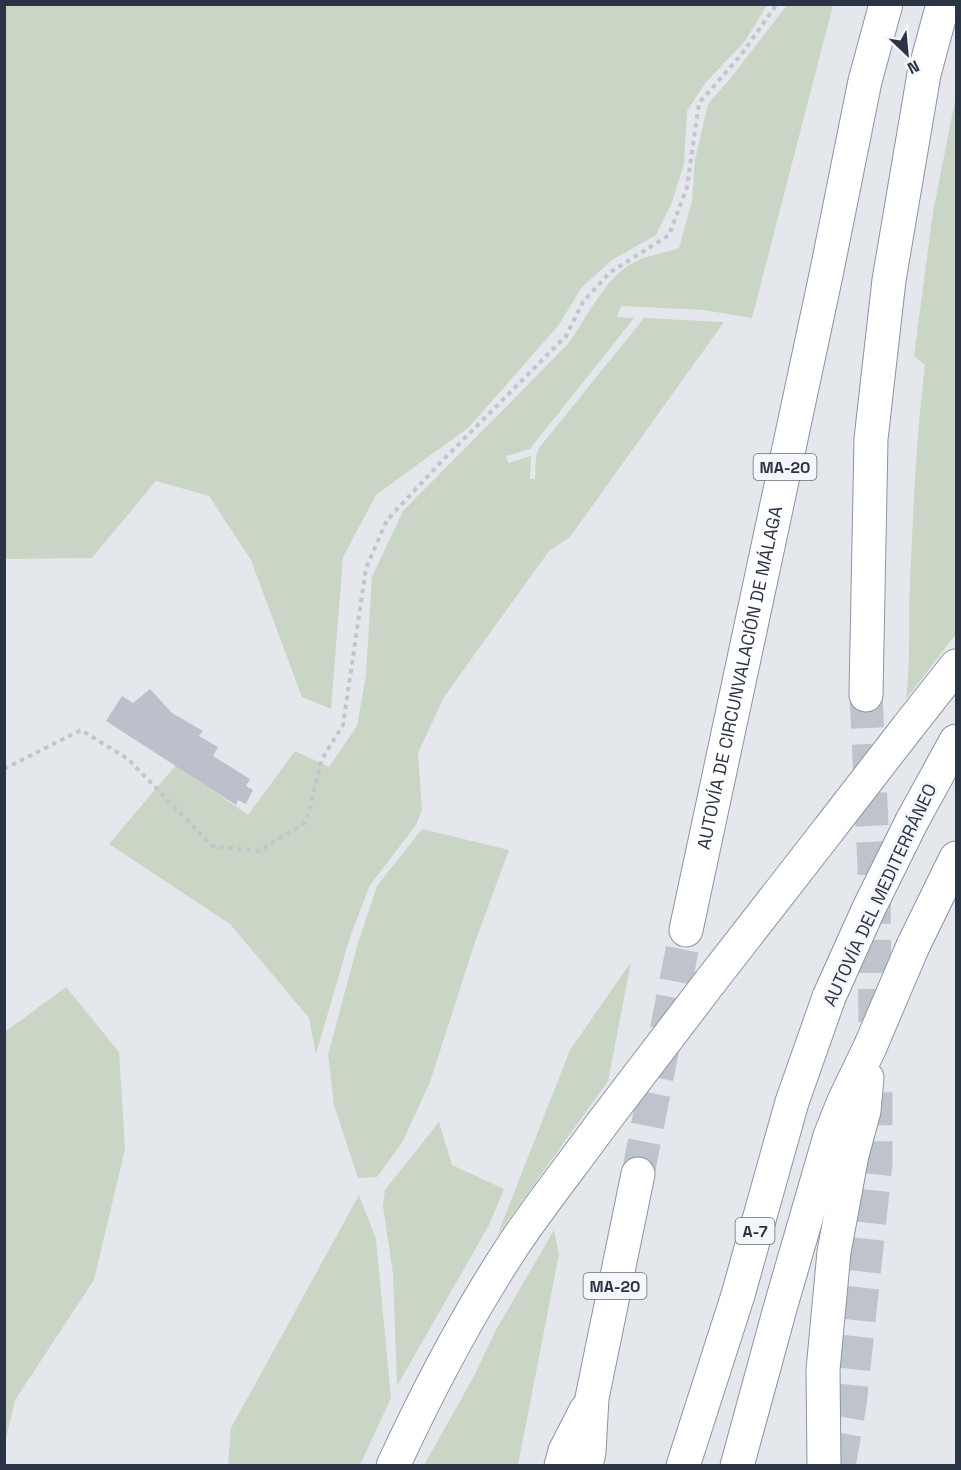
<svg xmlns="http://www.w3.org/2000/svg" width="961" height="1470" font-family="'Space Grotesk',sans-serif">
<rect width="100%" height="100%" fill="#e4e7ec"/>
<g fill="#c9d6c5">
<path d="M4 5H767L745 41 706 82 687 111 684 164 671 205 656 235 612 260 582 287 558 326 469 427 376 495 343 557 331 709 302 697 251 560 209 496 156 481 92 558 5 559Z"/>
<path d="M787 5H833L752 318 703 310 621 306 617 317 634 318 530 449 506 456 508 463 531 456 530 479H535L536 456 539 448 644 318 724 322 570 537 549 551 444 697 418 753 422 810 416 825 370 885 350 937 316 1054 309 1018 230 924 109 844 176 765 248 815 295 751 329 767 357 726 366 675 372 577 403 511 568 344C586 319 604 280 631 264 644 256 664 253 679 248L692 201 695 160 708 104 730 79Z"/>
<path d="M956 96V634L906 699C911 661 908 623 910 584 913 511 916 438 925 365L914 356 933 212Z"/>
<path d="M422 829 509 850 475 942 430 1082 403 1141 377 1177 358 1178 334 1105 328 1055 358 943 377 886Z"/>
<path d="M631 962 608 1081 497 1236 570 1050Z"/>
<path d="M66 987 119 1052 125 1149 94 1280 15 1400 5 1443V1032Z"/>
<path d="M439 1122 452 1165 504 1189 489 1225 397 1386 393 1274 383 1206 385 1190Z"/>
<path d="M359 1195 376 1239 391 1398 360 1465H228L231 1428Z"/>
<path d="M554 1230 559 1254 518 1465H424L473 1378 496 1330Z"/>
</g>
<path fill="#bbc0ca" d="M150 689 172 713 203 731 199 736 218 747 213 756 250 779 246 786 253 790 246 804 238 800 236 805 106 721 122 696 133 703Z"/>
<g fill="none" stroke-linecap="round" stroke-linejoin="round">
<g stroke="#bfc3cb" stroke-width="33" stroke-dasharray="33 16" stroke-linecap="butt">
<path d="M866 695 874 867 875 1037"/>
<path d="M638 1174 686 930"/>
<path d="M839 1466 850 1404 876 1163V1086"/>
</g>
<g stroke="#8b94a3" stroke-width="35">
<g id="motorway">
<path d="M866 695 871 439 889 280 924 74 943 4"/>
<path d="M908 727 956 666"/>
<path d="M912 821 956 741"/>
<path id="s1" d="M686 930 826 275 865 81 886 4"/>
<path d="M913 946 956 858"/>
<path d="M710 982 829 829"/>
<path d="M393 1466C428 1390 468 1314 514 1244 541 1204 572 1165 601 1125"/>
<path d="M561 1466 565 1451 586 1410"/>
<path d="M586 1466 589 1452 592 1398 638 1174"/>
<path d="M683 1466 738 1295 792 1102 829 997"/>
<path d="M737 1466 781 1305 830 1136 844 1101 870 1047"/>
<path d="M824 1466 823 1370 834 1252 852 1155 864 1111 867 1078"/>
</g>
</g>
<path stroke="#c2c5cb" stroke-width="4" stroke-dasharray="4.5 4.5" stroke-linecap="butt" d="M4 769 81 730 128 759 212 846 259 851 306 822 322 759 343 725 366 568 387 520 442 461 566 336 583 302 609 273 669 235 687 187 699 103 741 55 777 4"/>
<use href="#motorway" stroke="#fff" stroke-width="33"/>
<g stroke="#8b94a3" stroke-width="35" stroke-linecap="butt">
<g id="motorway-bridge">
<path d="M829 829 908 727"/>
<path d="M829 997 869 908 912 821"/>
<path d="M870 1047 913 946"/>
<path d="M601 1125 710 982"/>
</g>
</g>
<use href="#motorway-bridge" stroke="#fff" stroke-width="33"/>
</g>
<g text-anchor="middle" stroke-width="6" stroke-linejoin="round" paint-order="stroke">
<g fill="#f4f6f9" stroke="#676e7b" stroke-width="1.5">
<rect x="753.5" y="454" width="63" height="26" rx="4.5"/>
<rect x="735.5" y="1218" width="39" height="26" rx="4.5"/>
<rect x="583.5" y="1273" width="63" height="26" rx="4.5"/>
</g>
<g font-size="16" font-weight="bold" fill="#2b3445">
<text x="785" y="473">MA-20</text>
<text x="755" y="1237">A-7</text>
<text x="615" y="1292">MA-20</text>
</g>
<g font-size="18" fill="#2b3445" stroke="#f4f6f9">
<text dy="6" stroke="none"><textPath href="#s1" startOffset="258">AUTOVÍA DE CIRCUNVALACIÓN DE MÁLAGA</textPath></text>
<text transform="translate(880 895) rotate(-65)" y="6">AUTOVÍA DEL MEDITERRÁNEO</text>
</g>
</g>
<rect width="961" height="1470" fill="none" stroke="#2b3445" stroke-width="12"/>
<g transform="translate(907 54) rotate(154)" stroke="#f4f6f9" stroke-width="4.5" paint-order="stroke">
<path d="M0-4.5L10 22L0 15L-10 22Z" fill="#2b3445"/>
<text y="-9" font-size="16" font-weight="bold" text-anchor="middle" fill="#2b3445">N</text>
</g>
</svg>
